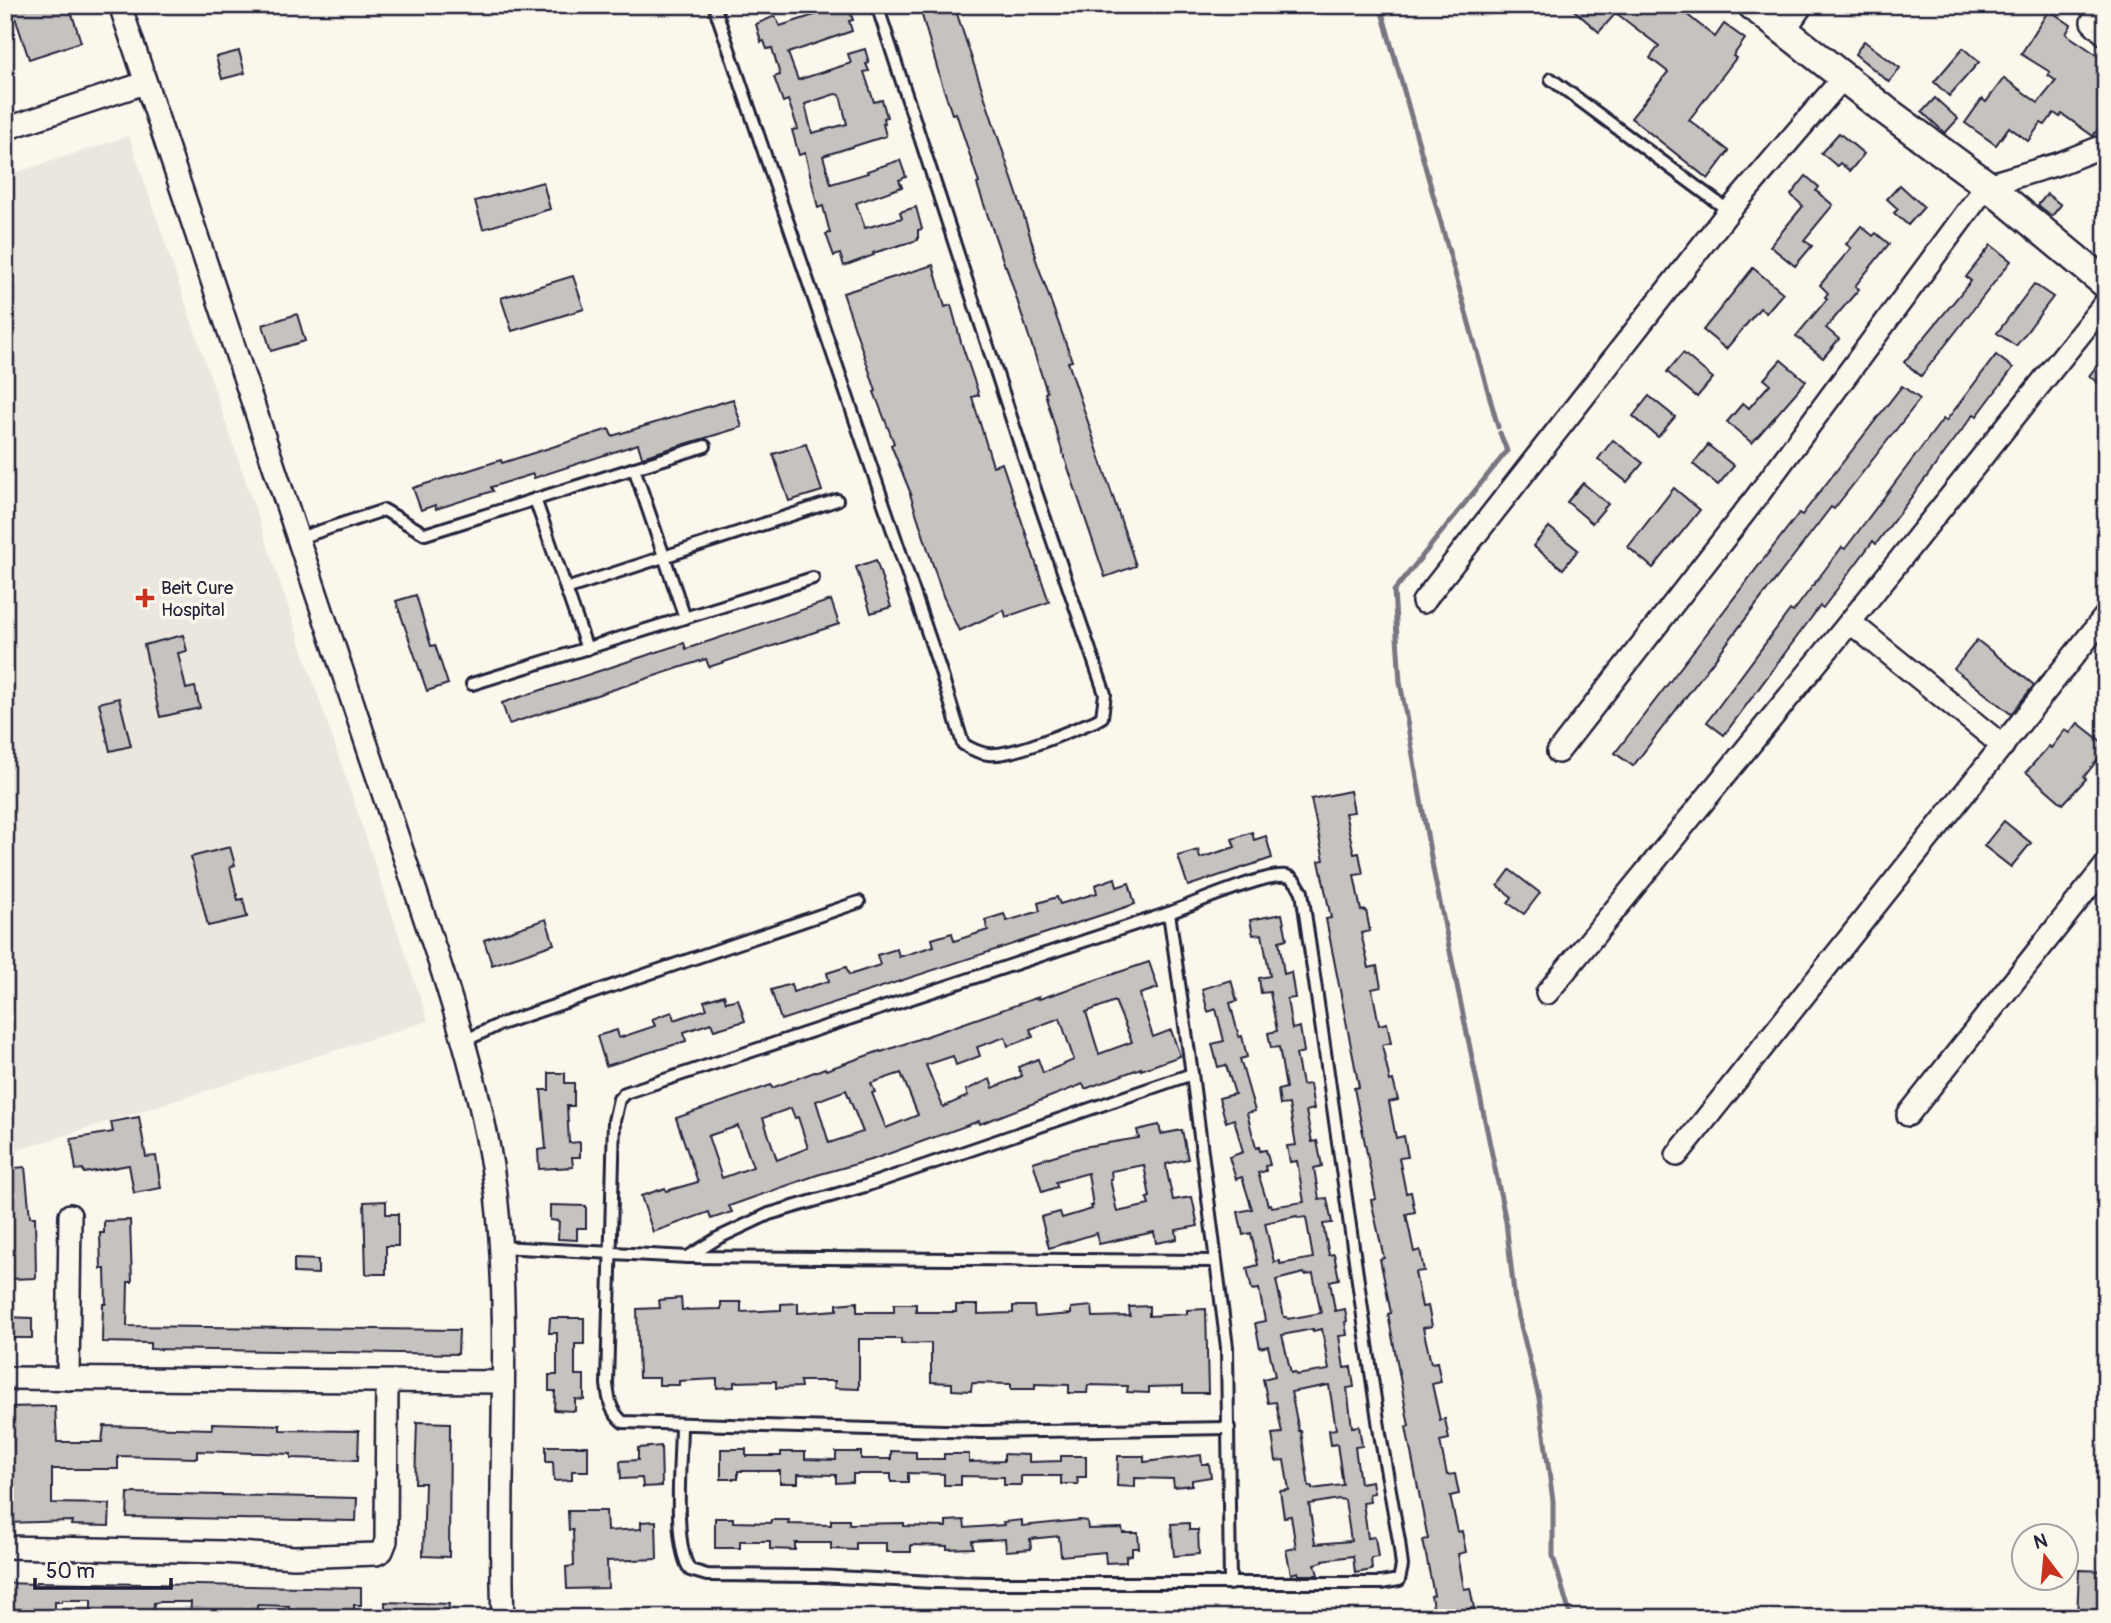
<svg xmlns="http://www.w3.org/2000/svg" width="2111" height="1623" font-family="Pangolin,sans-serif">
<rect width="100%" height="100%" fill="#fbf7ec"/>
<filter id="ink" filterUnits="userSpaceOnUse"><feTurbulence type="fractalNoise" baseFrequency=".0143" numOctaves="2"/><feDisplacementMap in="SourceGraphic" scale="14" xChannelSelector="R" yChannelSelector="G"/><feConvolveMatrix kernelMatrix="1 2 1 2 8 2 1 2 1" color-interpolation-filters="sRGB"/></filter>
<g filter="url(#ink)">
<path fill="#ebe7df" d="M129 136 428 1021 5 1154V176Z"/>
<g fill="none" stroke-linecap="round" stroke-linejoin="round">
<g stroke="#787681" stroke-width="5">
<path d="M1380 5 1498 427"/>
<path d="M1500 433 1507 451 1394 591 1400 682 1434 874 1506 1222 1515 1302 1539 1398 1553 1501V1556L1571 1618"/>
</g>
</g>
<g fill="#c6c2c0" stroke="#22223b" stroke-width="2" fill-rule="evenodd">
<path d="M11 5H69L81 42 29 59Z"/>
<path d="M832 5H848L853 20 849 21 852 31 788 53 798 80 851 63 848 54 865 49 869 63 866 64 869 71 864 72 874 102 882 100 887 117 884 118 885 124H883L886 136 823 156 831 184 868 173 867 171 900 160 906 177 899 180 902 187 856 203 865 228 902 218 900 212 916 207 922 229 918 230V240L873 253 874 255 844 266 840 254 834 256 826 234 830 233 823 206 818 208 805 153 799 155 792 130 798 129 788 100 783 102 774 77 780 75 772 48 767 49 764 41 761 42 756 24 775 16 780 26 833 9ZM835 94 840 95 847 124 812 133 805 104Z"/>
<path d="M919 5H954L1021 206 1036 256 1035 257 1072 361 1068 362 1136 566 1105 577 1060 444 1045 393 1047 392 1006 266H1005L977 184 979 183 956 113 952 114 941 81Z"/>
<path d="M1568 5H1675L1715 37 1724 24 1745 39 1733 56 1736 58 1689 120 1729 151 1708 179 1631 118 1668 72 1650 58 1659 46 1616 13 1599 32Z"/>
<path d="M2049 10 2071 25 2066 34 2106 61V118L2093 136 2062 114 2060 117 2054 113 2045 125 2041 123 2028 141 2009 127 1996 145 1965 123 1982 99 1986 102 2004 78 2038 103 2056 81 2048 75 2050 72 2021 54Z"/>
<path d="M1864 41 1900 68 1889 82 1855 54Z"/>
<path d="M1963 48 1979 62 1949 96 1934 82Z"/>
<path d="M239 51 245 73 222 79 216 57Z"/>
<path d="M1935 98 1958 119 1945 133 1922 112Z"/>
<path d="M1839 133 1864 154 1850 171 1840 163 1837 166 1821 153Z"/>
<path d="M1806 176 1819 187 1816 191 1833 205 1804 240 1812 246 1795 266 1770 246 1803 206 1791 195Z"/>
<path d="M543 182 550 209 483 229 475 201Z"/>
<path d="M1900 185 1924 207 1908 225 1894 213 1898 209 1887 199Z"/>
<path d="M2047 194 2061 205 2052 216 2038 205Z"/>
<path d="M1861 226 1873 236 1876 233 1889 244 1855 286 1859 289 1826 328 1839 339 1823 358 1796 336 1827 299 1825 297 1828 293 1820 285 1851 248 1846 244Z"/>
<path d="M1991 245 2011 261 1921 376 1904 362 1971 281 1966 277Z"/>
<path d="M933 265 945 307 951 305 961 342 979 395 972 397 993 466 1002 463 1049 602 1006 617 1004 610 959 631 943 596 910 494H911L891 445 894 443 874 392 876 391 843 293Z"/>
<path d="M1753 268 1783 293 1766 313 1760 308 1726 349 1703 330Z"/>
<path d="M573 276 584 309 512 331 501 298Z"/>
<path d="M2034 284 2053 297 2016 346 1997 333Z"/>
<path d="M297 314 305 341 271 351 263 325Z"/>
<path d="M1683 353 1713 378 1697 397 1667 372Z"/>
<path d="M2106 354V388L2089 376Z"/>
<path d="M1996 355 2013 368 1977 416 1974 414 1876 544 1873 541 1823 608 1820 606 1724 735 1707 722 1790 610 1793 612 1842 547 1845 549 1943 419 1946 421Z"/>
<path d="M1781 360 1806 381 1752 443 1727 422 1743 403 1749 408 1770 384 1764 379Z"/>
<path d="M1902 386 1920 399 1834 509 1831 507 1633 766 1615 753 1799 513 1802 515Z"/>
<path d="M1649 396 1675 417 1658 437 1633 416Z"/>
<path d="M733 399 742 427 642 457 638 444 534 478 533 474 520 478 491 487 493 491 436 509 435 505 421 510 413 488 501 460 502 463 609 429 612 436Z"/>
<path d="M1613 440 1643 463 1627 482 1598 459Z"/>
<path d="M806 444 822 491 789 501 773 454Z"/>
<path d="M1708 445 1734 466 1718 485 1693 464Z"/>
<path d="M1583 483 1608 504 1592 523 1567 502Z"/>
<path d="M1674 488 1700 510 1653 568 1628 547Z"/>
<path d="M1549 527 1578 550 1563 569 1533 546Z"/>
<path d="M876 560 891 607 871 613 856 567Z"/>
<path d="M416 595 431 646 435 645 448 684 427 691 396 601Z"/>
<path d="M831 600 839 624 709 667 706 659 509 724 502 703 684 643 686 649Z"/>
<path d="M183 635 187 651 178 653 186 689 195 687 200 708 160 717 144 645Z"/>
<path d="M1977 640 2034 685 2011 714 1954 669Z"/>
<path d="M119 698 131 746 110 751 99 703Z"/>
<path d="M2078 723 2106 745V749L2084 777 2086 779 2063 804 2026 772 2049 746 2051 748 2065 730 2070 733Z"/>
<path d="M1350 791 1354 812 1345 813 1354 854 1359 853 1363 874 1354 875 1361 911 1366 910 1370 931 1361 933 1369 968 1377 966 1381 987 1372 989 1379 1025 1387 1023 1391 1043 1382 1045 1390 1081 1393 1080 1398 1100 1389 1102 1396 1138 1404 1136 1408 1157 1399 1158 1406 1193 1411 1192 1415 1212 1406 1214 1414 1252 1420 1250 1424 1271 1415 1272 1422 1307 1428 1306 1432 1326 1423 1328 1431 1363 1437 1362 1441 1382 1432 1384 1440 1420 1445 1419 1449 1439 1440 1441 1447 1475 1455 1474 1459 1494 1450 1496 1458 1532 1462 1531 1466 1552 1458 1554 1464 1589 1470 1588 1474 1608 1465 1610 1467 1618H1435L1431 1596 1434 1595 1423 1540 1428 1539 1406 1427 1409 1426 1388 1314 1391 1313 1380 1259 1384 1258 1371 1200 1376 1199 1354 1088 1359 1087 1326 919 1331 918 1319 861 1324 860 1311 799Z"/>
<path d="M2004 821 2031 843 2011 867 1984 846Z"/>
<path d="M1252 832 1254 840 1266 836 1272 858 1188 886 1178 856 1198 850 1200 858 1235 847 1232 839Z"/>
<path d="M230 847 235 865 230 867 238 900 243 899 247 917 208 926 191 857Z"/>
<path d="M1510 870 1540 893 1524 914 1508 903 1512 897 1498 886Z"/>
<path d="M1115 878 1117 887 1129 883 1135 904 781 1020 771 990 791 984 793 992 829 981 827 973 846 967 849 975 880 965 877 955 897 949 899 957 934 946 932 939 952 933 954 941 988 930 985 920 1004 914 1007 921 1040 911 1038 903 1057 897 1060 904 1097 893 1095 885Z"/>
<path d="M1282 914 1287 939 1279 941 1284 974 1291 972 1295 998 1287 999 1292 1029 1300 1027 1304 1052 1296 1054 1302 1085 1310 1084 1314 1109 1306 1111 1312 1142 1317 1141 1322 1166 1314 1168 1319 1199 1327 1198 1332 1223 1323 1224 1329 1255 1334 1254 1339 1279 1330 1281 1335 1311 1345 1309 1347 1321 1345 1322 1347 1335 1339 1336 1344 1368 1351 1367 1354 1387 1347 1388 1352 1427 1359 1426 1362 1446 1355 1447 1360 1483 1372 1481 1374 1493 1369 1494 1370 1502 1363 1503 1368 1538 1375 1537 1378 1557 1371 1558 1372 1570 1355 1573 1353 1556 1323 1560V1562L1315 1564 1318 1575H1299L1298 1572 1291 1574 1286 1550 1296 1548 1291 1516 1284 1517 1280 1491 1289 1490 1284 1460 1276 1461 1272 1434 1282 1433 1276 1402 1268 1403 1263 1379 1275 1376 1268 1346 1260 1348 1255 1323 1265 1321 1259 1289 1252 1290 1247 1268 1258 1265 1251 1233 1243 1235 1238 1212 1252 1209 1242 1177 1236 1179 1229 1157 1243 1152 1234 1119 1226 1122 1219 1098 1235 1094 1226 1065 1218 1067 1212 1044 1224 1041 1216 1009 1208 1012 1202 989 1231 980 1237 1001 1230 1003 1239 1037 1242 1036 1247 1057 1240 1059 1255 1111 1247 1113 1256 1148 1259 1147 1260 1151 1266 1150 1270 1165 1265 1166 1266 1171 1258 1173 1268 1205 1271 1204 1272 1207 1304 1202 1297 1161 1290 1162 1287 1146 1296 1145 1289 1104 1280 1105 1278 1090 1286 1088 1279 1047 1271 1048 1268 1033 1277 1031 1270 992 1261 993 1259 978 1270 976 1262 934 1253 935 1250 920ZM1297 1216 1298 1218 1306 1217 1313 1258 1280 1264V1261L1274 1262 1265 1223ZM1304 1273 1305 1275 1313 1274 1321 1313 1288 1319 1287 1317H1284L1276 1280ZM1313 1329V1331L1322 1329 1329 1370 1296 1375 1295 1372 1291 1373 1282 1335ZM1329 1385 1336 1429 1329 1430 1331 1445 1337 1444 1343 1485 1312 1489V1486L1309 1487 1301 1431H1299L1291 1392ZM1339 1499 1345 1500 1351 1541 1315 1544 1309 1504Z"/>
<path d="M546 919 554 944 492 965 484 940Z"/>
<path d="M1149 962 1158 988 1140 994 1142 1003 1153 1037 1171 1030 1180 1056 1141 1070V1068L1085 1089 1083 1084 980 1124 979 1121 874 1159 817 1175 729 1206 732 1212 711 1219 709 1212 653 1232 641 1196 665 1188 666 1191 698 1182 676 1118 771 1085 772 1088 825 1068 826 1070 880 1051 881 1052 1039 997V999ZM1115 1001 1132 1042 1099 1054 1086 1012ZM1060 1018 1074 1060 1043 1073 1038 1059 1018 1067 1022 1076 993 1088 990 1079 966 1090 968 1096 943 1107 926 1065 953 1056 956 1065 980 1056 977 1047 1005 1037 1008 1046 1033 1037 1030 1029ZM901 1073 918 1115 886 1128 872 1093 875 1092 871 1083ZM846 1090 863 1132 829 1143 816 1101ZM791 1108 795 1118 798 1117 808 1148 777 1160 763 1118ZM738 1126 753 1167 722 1178 708 1136Z"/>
<path d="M724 995 726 1002 738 999 745 1021 714 1030 711 1023 684 1032 686 1041 606 1066 597 1036 617 1030 619 1038 655 1026 652 1019 672 1012 674 1020 707 1009 704 1001Z"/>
<path d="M549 1073H565V1083H574V1106H567L569 1143 580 1142V1157H572L573 1167 539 1169 538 1150 546 1149 541 1090H549Z"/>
<path d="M139 1117 146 1157 156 1156 161 1188 134 1193 129 1165 84 1173 83 1169 76 1170 71 1139 113 1132 111 1122Z"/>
<path d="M1159 1125 1161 1134 1182 1130 1188 1159 1166 1164 1167 1172 1173 1200 1192 1197 1198 1226 1176 1230 1177 1239 1156 1243 1154 1232 1099 1244 1097 1233 1049 1248 1041 1217 1060 1212 1062 1218 1092 1209 1091 1206H1093L1088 1173 1056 1182 1057 1187 1042 1192 1033 1162 1083 1147 1139 1138 1137 1130ZM1144 1165 1150 1197 1147 1198 1149 1205 1117 1212 1110 1179H1112L1111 1171Z"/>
<path d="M25 1167 30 1217H35L36 1278 10 1279 5 1169Z"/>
<path d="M386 1201V1214H398V1246H386V1274H366L364 1202Z"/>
<path d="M550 1205 586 1206V1228H577V1240L558 1239 559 1221 550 1220Z"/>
<path d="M130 1220 132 1282H128L127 1326 459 1330 458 1354 150 1349V1343L102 1342 103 1304H106L105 1269H101L100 1233H104V1221Z"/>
<path d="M294 1259 318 1260V1274L294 1273Z"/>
<path d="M681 1298 682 1310 721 1309V1302H741V1312L781 1310V1304L798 1303V1313L837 1310V1304L857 1302V1312H894V1304H916V1312H956V1305H978V1314L1013 1313V1306H1034L1035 1317 1071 1314V1308L1092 1306 1093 1317 1130 1316 1129 1307 1149 1306V1316L1187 1314V1310L1206 1309 1208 1393H1183V1386L1149 1387V1393L1127 1392 1128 1386 1088 1385 1087 1393H1069V1385L1035 1384V1389H1011V1384L972 1383 971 1391 952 1390V1383L931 1382V1343L901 1344V1339H859V1389L834 1388 835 1381H800L801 1387 776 1388V1381L734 1382V1387L717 1388V1379L679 1381V1385H659V1378H639L637 1309 660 1308 659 1300Z"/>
<path d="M5 1317 32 1318V1338H5Z"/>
<path d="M550 1318H584V1344H575V1375H584V1400L575 1399V1411L554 1410 555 1391H549V1375H557V1333H549Z"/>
<path d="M55 1406 57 1442H102L104 1426 212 1429V1423L280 1425V1430L359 1431 358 1460 291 1458V1454L197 1451V1458L118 1456V1469H52V1503L110 1504 109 1526 71 1525 72 1521 5 1523V1407Z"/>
<path d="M417 1422 450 1423 449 1557 423 1556 425 1483H415Z"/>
<path d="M546 1446H588V1471H572V1480L554 1481 553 1462H546Z"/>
<path d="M661 1446 662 1486 643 1487 642 1478 621 1479 620 1461 638 1460V1448Z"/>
<path d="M721 1449H746V1456H781V1452H805V1459L836 1460V1452H861V1459H891V1451L916 1452V1459H944V1454H969V1462L1004 1461V1454L1029 1455V1462L1061 1461V1456H1086V1477H1077L1078 1484H1061V1476H1021V1485H1004V1477L961 1476V1485H944V1474L908 1473V1482H891V1474H853V1482L836 1483V1475L798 1474V1483H780V1471H738V1479H721Z"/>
<path d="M1201 1455 1202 1464H1209L1211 1477 1192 1480V1485L1174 1487 1173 1479 1135 1478V1487L1117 1486 1118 1456H1144V1462Z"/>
<path d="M128 1493 357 1498 356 1521 127 1517Z"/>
<path d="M568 1511H606L607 1531 641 1529V1522L656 1521 657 1559 607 1561 608 1588 567 1589 566 1567 574 1566 573 1530H569Z"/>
<path d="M715 1518H733V1522L771 1523V1520H789L788 1524 831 1525V1520H849V1524L904 1523V1526L946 1527V1521L964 1520 965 1528 1004 1525 1003 1522 1022 1520V1526L1080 1520 1087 1521 1088 1529 1122 1528 1123 1533H1138L1139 1548H1132V1555L1126 1556V1562L1106 1563 1105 1552 1061 1556 1059 1536 1030 1539 1031 1549 1006 1551 1005 1539 972 1541 973 1548 947 1549V1546L911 1545V1552H886V1543H856V1550L831 1549V1543H795V1550L770 1549V1541H740V1548H715Z"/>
<path d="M1189 1523V1530H1198L1199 1554 1174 1556 1171 1524Z"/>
<path d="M2079 1570 2106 1571V1618H2077Z"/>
<path d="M36 1582 361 1588V1605H354V1618H288L289 1606 257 1605V1618H190L191 1602H161L154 1603 153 1617 111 1616V1618L91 1617V1600H62V1602H55V1615L5 1614V1583L36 1584Z"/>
<path d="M385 1602 449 1604 448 1618H385Z"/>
</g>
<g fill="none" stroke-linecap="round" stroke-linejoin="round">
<g stroke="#22223b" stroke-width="16">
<g id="service">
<path d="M714 5 940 669 963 744C971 749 978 753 988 754 1013 757 1069 731 1095 721L1102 717 1105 694 1024 457 877 5"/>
<path d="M1551 79 1729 211"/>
<path d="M634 468 685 618"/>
<path d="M535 499 587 649"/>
<path d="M296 539 384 510 425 534 705 446"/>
<path d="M566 589 837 500"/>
<path d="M472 684 813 578"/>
<path d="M1169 913 1192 1074 1227 1347 1230 1584"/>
<path d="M464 1041 498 1025 859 902"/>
<path d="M500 1247 688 1257 1215 1261"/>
<path d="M688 1257 718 1238 769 1214 865 1186 1192 1074"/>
<path d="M681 1424C681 1459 672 1544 690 1570L707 1575 818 1576 933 1582 995 1583H1381L1399 1580 1402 1566 1399 1541 1380 1434 1302 892C1298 885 1295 878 1287 876 1267 872 1191 905 1169 913L625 1093 619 1099 614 1121 607 1384C609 1401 610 1411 623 1422L981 1432 1229 1428"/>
</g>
</g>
<g stroke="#22223b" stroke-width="26">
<g id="minor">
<path d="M120 5 438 958C463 1036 486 1113 496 1194 512 1335 497 1477 503 1618"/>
<path d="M2092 5 2096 14 2092 22 2106 35"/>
<path d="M1784 31 1802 5"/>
<path d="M5 129 145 83"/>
<path d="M1423 602 1729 211 1843 78"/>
<path d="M1850 622 2003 746"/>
<path d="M1558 752 1755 499 1987 185 2058 164 2106 145"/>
<path d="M1547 993 1850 622 2106 302"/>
<path d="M1908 1115 2106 865"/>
<path d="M1677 1155 2106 615"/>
<path d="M5 1378 502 1382"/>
<path d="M68 1379 70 1215"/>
<path d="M5 1547 223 1552 294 1557 376 1554 382 1551 386 1541 387 1382"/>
</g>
</g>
<g stroke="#22223b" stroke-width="33">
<path id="tertiary" d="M1752 5 1885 110 1987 185 2106 284"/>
</g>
<use href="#service" stroke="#fbf7ec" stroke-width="10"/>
<use href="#minor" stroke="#fbf7ec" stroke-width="21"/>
<use href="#tertiary" stroke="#fbf7ec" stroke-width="28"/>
</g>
</g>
<path fill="#c8321e" stroke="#fbf7ec" stroke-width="2.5" d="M141.5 587.5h7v7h7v7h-7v7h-7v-7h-7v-7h7z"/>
<g text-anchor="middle" stroke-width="7" stroke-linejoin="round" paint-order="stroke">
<g font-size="19" fill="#22223b" stroke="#fbf7ec" text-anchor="start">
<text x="161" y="594">Beit Cure<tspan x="161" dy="22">Hospital</tspan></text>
</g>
</g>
<rect width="2111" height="1623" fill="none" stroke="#fbf7ec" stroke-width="28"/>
<rect x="14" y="14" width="2083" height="1595" fill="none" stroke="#22223b" stroke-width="2.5" filter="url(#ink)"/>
<g transform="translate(2045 1557) rotate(344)"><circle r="33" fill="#fbf7ec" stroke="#a4a2a5" stroke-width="2"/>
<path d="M0-5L12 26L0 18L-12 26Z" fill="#c8321e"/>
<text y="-10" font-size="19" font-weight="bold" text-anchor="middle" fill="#22223b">N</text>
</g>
<path d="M35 1578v10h136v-10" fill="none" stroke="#22223b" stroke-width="3.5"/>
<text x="46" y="1578" font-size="21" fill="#22223b" stroke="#fbf7ec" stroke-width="5" paint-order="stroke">50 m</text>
</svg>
